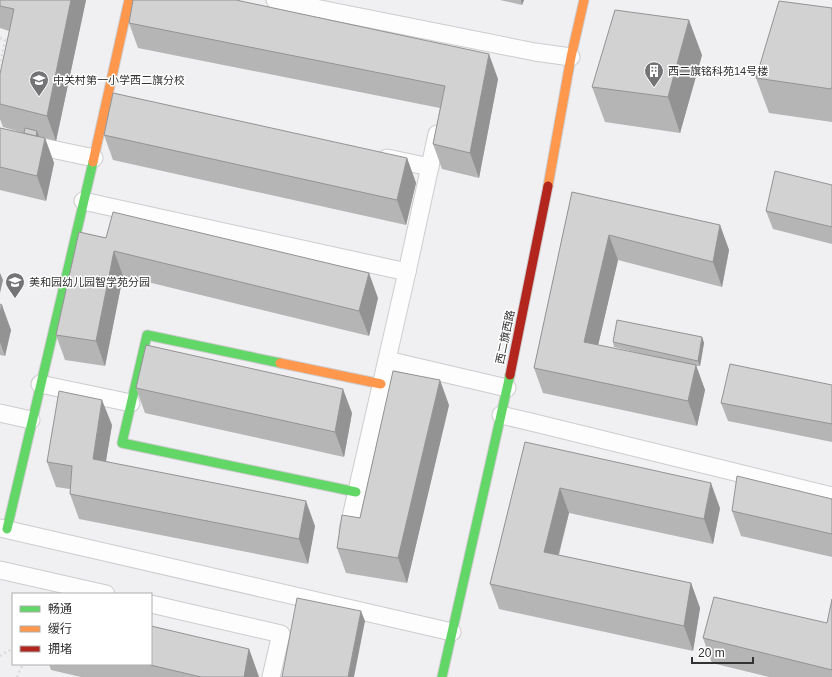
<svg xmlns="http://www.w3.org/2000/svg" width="832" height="677" font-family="Helvetica,'Noto Sans SC',sans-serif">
<rect width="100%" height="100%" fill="#f0eff1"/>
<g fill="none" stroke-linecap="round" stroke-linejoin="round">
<g stroke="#cdccce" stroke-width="19">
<g id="street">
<path d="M275 0 535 52 571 57"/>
<path d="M0 138 94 158"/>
<path d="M387 158 430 167"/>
<path d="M83 201 407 272 437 134"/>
<path d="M387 360 507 388"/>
<path d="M40 384 131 403"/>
<path d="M0 413 31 420"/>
<path d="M501 415 531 422 832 496"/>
<path d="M0 528 452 632"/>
<path d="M348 530 407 272"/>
<path d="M0 570 106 594"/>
<path d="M151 604 281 634 271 677"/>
</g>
</g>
<g stroke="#cdccce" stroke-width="11">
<g id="fast">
<path d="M280 363 147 335 122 443 356 492"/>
<path d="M7 529 93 162"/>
<path d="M442 677 510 375"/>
</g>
</g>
<g stroke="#cdccce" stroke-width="11">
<g id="slow">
<path d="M93 162 129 0"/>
<path d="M548 186 571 57 584 0"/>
<path d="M280 363 381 384"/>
</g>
</g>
<g stroke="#cdccce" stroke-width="11">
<path id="jam" d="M510 375 548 186"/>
</g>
<g stroke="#dcdbdd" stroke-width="2.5" stroke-dasharray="2 3" stroke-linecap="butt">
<path d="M0 38 5 40 0 65"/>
<path d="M0 656 13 648"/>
<path d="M17 677 23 664"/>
</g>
<use href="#street" stroke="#fdfdfd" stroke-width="17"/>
<use href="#fast" stroke="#63d668" stroke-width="9"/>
<use href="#slow" stroke="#ff974d" stroke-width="9"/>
<use href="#jam" stroke="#b3261e" stroke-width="9"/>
</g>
<g fill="#b5b5b5">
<path d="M0 0H86L56 141 39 136 45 138 54 163 46 201 0 190V128L24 133 3 127 0 119V104L9 31 0 28Z"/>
<path d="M500 0H524L522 5Z"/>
<path d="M832 8V122L769 113 756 78Z"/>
<path d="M129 23 498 79 479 178 442 169 433 144 440 108 138 48Z"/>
<path d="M702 55 680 133 605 122 592 87Z"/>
<path d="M104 135 407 158 416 183 406 225 113 160Z"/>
<path d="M832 185V244L773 229 766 211Z"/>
<path d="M572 192 720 225 729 250 722 287 618 260 598 345 655 357 614 347 613 342 702 337 704 343 700 366H696L705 390 697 426 543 393 534 368Z"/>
<path d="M79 232 378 298 369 336 123 276 105 366 65 360 56 335Z"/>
<path d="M0 304 11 330 5 356 0 355Z"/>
<path d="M832 385V442L728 421 721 403Z"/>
<path d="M136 388 352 413 344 457 145 413Z"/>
<path d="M449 405 407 583 346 573 337 548Z"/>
<path d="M112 425 106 461 315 526 308 564 79 519 70 494V489L56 487 47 462Z"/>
<path d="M525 442 720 508 713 544 569 513 559 555 691 583 700 608 693 651 499 609 490 584Z"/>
<path d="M832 499V557L741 536 732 511Z"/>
<path d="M832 599V677H769L712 663 703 638 827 623Z"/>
<path d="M249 649 259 677H81L51 670 49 664H151Z"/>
</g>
<g fill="#939394">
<path d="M71 0H86L56 141 47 116Z"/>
<path d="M521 0H524L522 5Z"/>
<path d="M689 20 702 55 680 133 668 97Z"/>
<path d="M489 54 498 79 479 178 470 153Z"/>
<path d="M37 131 39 136 35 159 33 154Z"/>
<path d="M45 138 54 163 46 201 37 176Z"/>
<path d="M407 158 416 183 406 225 397 200Z"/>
<path d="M720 225 729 250 722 287 713 262Z"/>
<path d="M609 235 618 260 593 367 584 342Z"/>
<path d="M114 251 123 276 105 366 96 341Z"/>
<path d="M0 273 3 280 0 293Z"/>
<path d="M369 273 378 298 369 336 359 311Z"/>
<path d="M2 305 11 330 5 356 0 342V313Z"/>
<path d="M702 337 704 343 700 366 698 361Z"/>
<path d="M696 365 705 390 697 426 688 401Z"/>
<path d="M440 380 449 405 407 583 398 558Z"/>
<path d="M343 389 352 413 344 457 335 432Z"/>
<path d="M102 400 112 425 102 484 93 459Z"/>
<path d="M711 483 720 508 713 544 704 519Z"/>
<path d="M560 488 569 513 553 576 544 552Z"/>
<path d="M306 501 315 526 308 564 299 539Z"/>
<path d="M691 583 700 608 693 651 684 626Z"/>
<path d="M361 611 365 621 354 677H348Z"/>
<path d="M249 649 259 677H244Z"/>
</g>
<g fill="#d2d2d3" stroke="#939394">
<path d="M0 0H71L47 116 0 104V74L14 9 0 6Z"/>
<path d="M133 0H236L489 54 470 153 433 144 445 86 129 23Z"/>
<path d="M779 1 832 8V87L831 89 756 78Z"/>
<path d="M615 10 689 20 668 97 592 87Z"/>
<path d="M113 93 407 158 397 200 104 135Z"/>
<path d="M0 128 45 138 37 176 0 167Z"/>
<path d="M25 128 37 131 36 136 24 133Z"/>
<path d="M775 171 832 185V227L766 211Z"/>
<path d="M572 192 720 225 713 262 609 235 584 342 696 365 688 401 534 368Z"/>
<path d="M113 212 369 273 359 311 114 251 96 341 56 335 79 232 106 238Z"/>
<path d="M0 304 2 305 0 313Z"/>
<path d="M617 320 702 337 698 361 613 342Z"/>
<path d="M146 345 343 389 335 432 136 388Z"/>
<path d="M730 364 832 385V424L721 403Z"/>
<path d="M393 371 440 380 398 558 337 548 342 515 360 518Z"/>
<path d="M59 391 102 400 93 459 306 501 299 539 70 494 72 466 47 462Z"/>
<path d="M525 442 711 483 704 519 560 488 544 552 691 583 684 626 490 584Z"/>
<path d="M737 476 832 499V534L732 511Z"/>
<path d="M714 597 827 623 832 599V670L703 638Z"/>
<path d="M297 598 361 611 348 677H282Z"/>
<path d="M151 626 249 649 244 677H201L146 664H151Z"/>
</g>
<defs>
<g id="building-pin" transform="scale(1)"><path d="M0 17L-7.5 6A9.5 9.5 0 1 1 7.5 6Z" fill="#747476" stroke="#fff"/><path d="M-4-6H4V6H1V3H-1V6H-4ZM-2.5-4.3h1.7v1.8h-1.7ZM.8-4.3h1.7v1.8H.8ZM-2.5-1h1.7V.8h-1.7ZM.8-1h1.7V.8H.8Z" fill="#fff"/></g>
<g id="school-pin" transform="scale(1)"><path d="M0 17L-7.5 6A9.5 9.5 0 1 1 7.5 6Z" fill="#747476" stroke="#fff"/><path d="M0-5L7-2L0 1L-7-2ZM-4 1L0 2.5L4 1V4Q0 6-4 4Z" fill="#fff"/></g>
</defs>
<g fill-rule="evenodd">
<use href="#building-pin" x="654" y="71"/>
<use href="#school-pin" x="39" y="80"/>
<use href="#school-pin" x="15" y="282"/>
</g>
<g text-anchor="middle" stroke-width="3" stroke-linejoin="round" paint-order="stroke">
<g font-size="11" fill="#323233" stroke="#fff" text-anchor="start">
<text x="668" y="75">西二旗铭科苑14号楼</text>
<text x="53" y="84">中关村第一小学西二旗分校</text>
<text x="29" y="286">美和园幼儿园智学苑分园</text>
</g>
<g font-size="11" fill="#323233" stroke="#fff">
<text transform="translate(505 337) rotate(-78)" y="4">西二旗西路</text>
</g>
</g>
<rect x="12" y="593" width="140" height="72" fill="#ffffff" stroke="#adadad"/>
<rect x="20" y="606" width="20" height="6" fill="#63d668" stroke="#adadad"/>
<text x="48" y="613" font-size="12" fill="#323233">畅通</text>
<rect x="20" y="626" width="20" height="6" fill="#ff974d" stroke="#adadad"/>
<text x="48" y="633" font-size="12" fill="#323233">缓行</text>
<rect x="20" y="646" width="20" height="6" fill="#b3261e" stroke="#adadad"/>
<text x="48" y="653" font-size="12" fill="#323233">拥堵</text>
<path d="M692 657v6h61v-6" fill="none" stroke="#323233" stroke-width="2"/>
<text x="698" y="657" font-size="12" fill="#323233" stroke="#ffffff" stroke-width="3" paint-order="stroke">20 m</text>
</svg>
